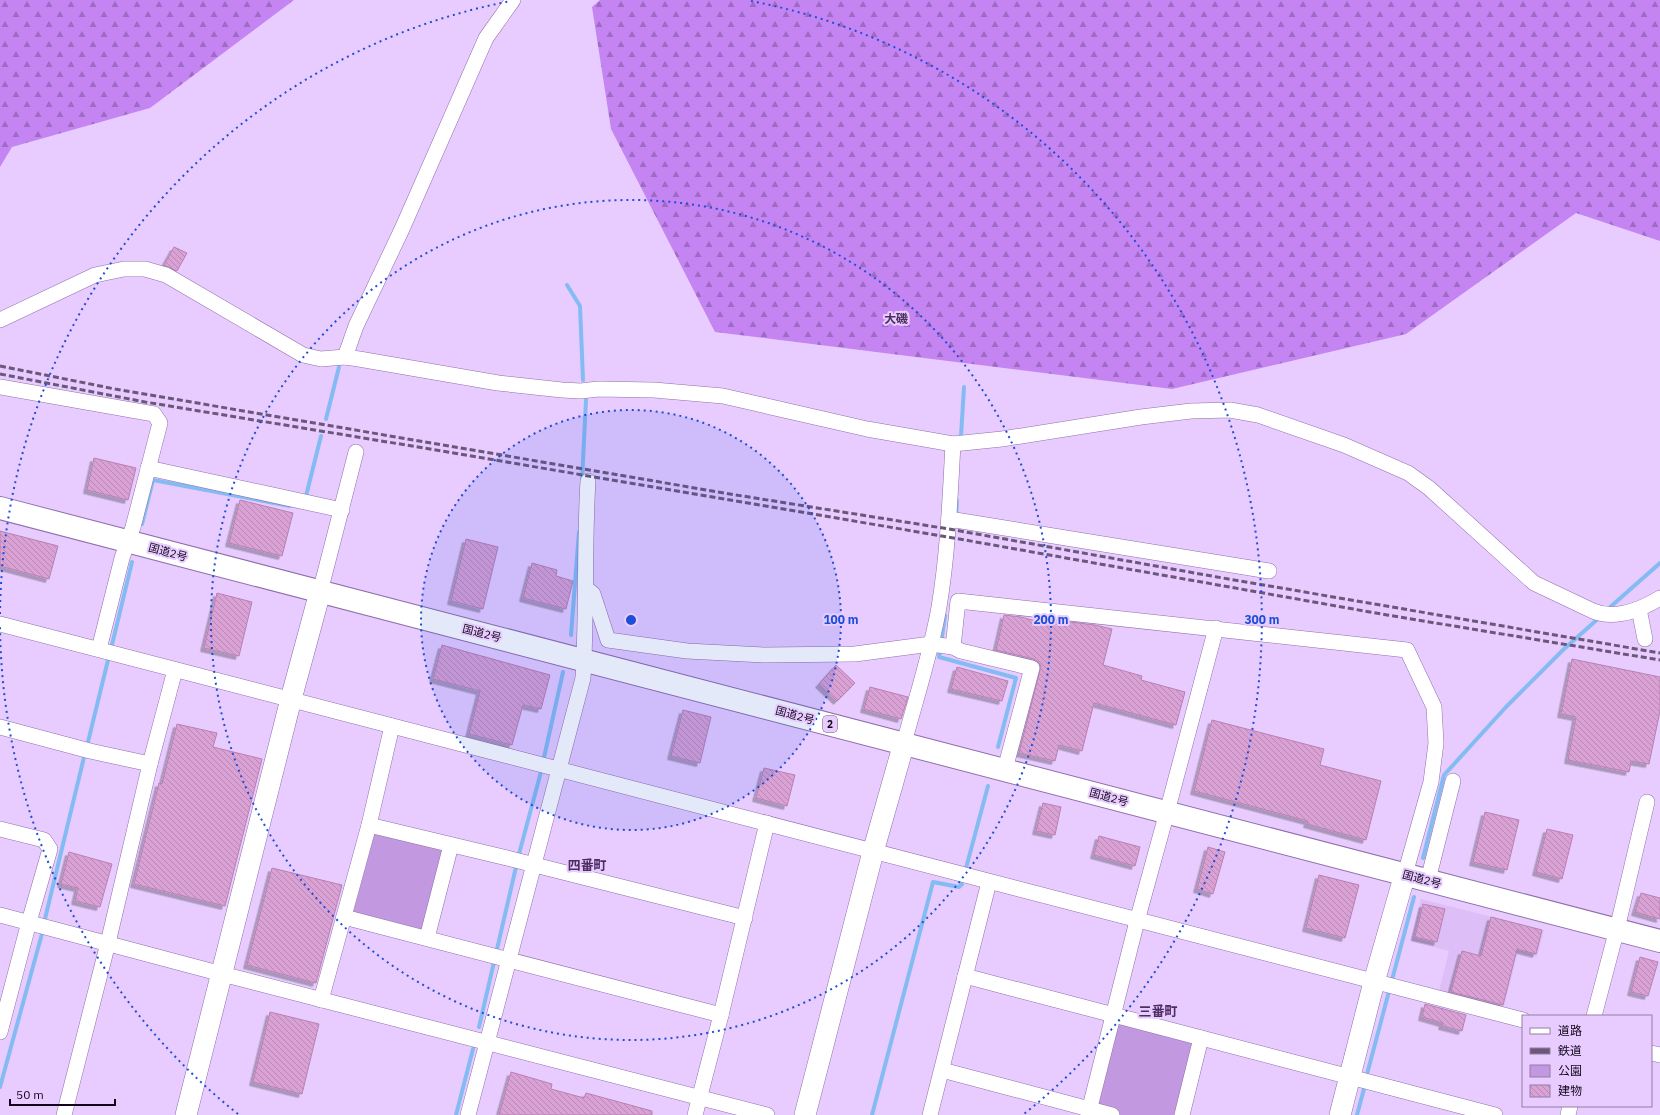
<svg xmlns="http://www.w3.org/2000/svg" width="1660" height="1115" font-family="'IBM Plex Sans','Noto Sans JP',sans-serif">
<defs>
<pattern id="forest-firs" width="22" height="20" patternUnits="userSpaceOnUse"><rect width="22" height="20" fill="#c484f2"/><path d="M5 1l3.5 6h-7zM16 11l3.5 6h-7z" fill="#9e6ac3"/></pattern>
<pattern id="building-back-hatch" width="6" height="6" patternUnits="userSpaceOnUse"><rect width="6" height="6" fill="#d9a1d4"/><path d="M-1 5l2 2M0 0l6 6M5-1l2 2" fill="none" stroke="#b989b5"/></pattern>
<filter id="shadow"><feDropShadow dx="-3.5" dy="3.5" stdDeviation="0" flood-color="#0004"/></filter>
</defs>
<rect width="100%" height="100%" fill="#e8ccff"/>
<path fill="#ddbef7" d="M1421 899 1544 930 1537 957 1518 952 1504 1007 1439 991 1449 951 1410 941Z"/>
<g fill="#c299e1">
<path d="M375 832 444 850 424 930 353 913Z"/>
<path d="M1114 1015 1201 1038 1182 1115H1112L1090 1109Z"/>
</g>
<g fill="url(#forest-firs)">
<path d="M0 0H294L150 108 12 147 0 167Z"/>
<path d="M600 0H1660V241L1576 213 1406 334 1172 389 715 332 611 129 592 7Z"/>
</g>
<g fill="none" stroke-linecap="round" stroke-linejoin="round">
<g stroke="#84bbf3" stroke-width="4">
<path d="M567 285 580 306 583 380"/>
<path d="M326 419 339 367"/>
<path d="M961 436 964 387"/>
<path d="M582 481 586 400"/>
<path d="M305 500 321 436"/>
<path d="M956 517 957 500"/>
<path d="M142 524 153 480 290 506"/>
<path d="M1608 609 1660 563"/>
<path d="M945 616 939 657 1016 678 998 747"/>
<path d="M571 635 579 532"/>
<path d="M111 649 132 562"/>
<path d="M87 746 109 656"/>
<path d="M543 762 563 672"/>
<path d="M1423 858 1444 775 1506 707 1564 649 1600 617"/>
<path d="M966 868 988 786"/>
<path d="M44 923 85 753"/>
<path d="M479 1027 519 854 542 768"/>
<path d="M1366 1078 1414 897"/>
<path d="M0 1087 43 930"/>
<path d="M456 1115 473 1049"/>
<path d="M872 1115 933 882 959 887 962 884"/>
<path d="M1357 1115 1365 1085"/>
</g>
</g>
<g fill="url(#building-back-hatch)" stroke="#b780b2" filter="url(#shadow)">
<path d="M174 247 187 253 177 271 164 265Z"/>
<path d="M94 458 136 468 128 500 87 490Z"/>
<path d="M240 500 293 513 282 556 229 543Z"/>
<path d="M0 531 58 546 49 579 0 566Z"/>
<path d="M466 539 498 547 483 609 451 601Z"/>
<path d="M532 563 557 570 556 576 573 581 566 609 523 598Z"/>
<path d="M217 593 252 602 239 656 204 648Z"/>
<path d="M1004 615 1021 617 1052 625 1053 620 1095 625 1112 629 1103 665 1142 676 1141 680 1185 692 1176 725 1094 703 1082 751 1059 745 1055 761 1019 753 1041 666 1038 662 1034 659 996 650Z"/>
<path d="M442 645 550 675 541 709 523 705 512 745 469 734 480 691 433 679Z"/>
<path d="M1572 659 1660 677V711L1649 764 1631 761 1629 772 1568 760 1576 717 1561 714Z"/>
<path d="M836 665 855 683 837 701 819 684Z"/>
<path d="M957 667 1008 681 1002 701 951 689Z"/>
<path d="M870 687 908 697 901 719 864 709Z"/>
<path d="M683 710 711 717 700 763 671 756Z"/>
<path d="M1212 720 1324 749 1320 765 1381 781 1366 840 1307 824 1308 821 1194 791Z"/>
<path d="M177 724 217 733 213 747 262 759 225 906 134 884 159 783 162 784Z"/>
<path d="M764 768 795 775 787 806 756 798Z"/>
<path d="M1043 803 1061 807 1055 835 1036 831Z"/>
<path d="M1485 812 1519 820 1507 870 1473 862Z"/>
<path d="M1547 829 1573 835 1562 879 1536 872Z"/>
<path d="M1099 836 1140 847 1135 866 1094 855Z"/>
<path d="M1208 847 1225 852 1213 894 1197 889Z"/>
<path d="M69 852 112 864 100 907 75 901 78 888 61 884Z"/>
<path d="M272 868 342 885 316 983 247 965Z"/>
<path d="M1319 875 1359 885 1345 938 1306 928Z"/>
<path d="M1641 893 1660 898V919L1635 912Z"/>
<path d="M1423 904 1445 909 1437 942 1415 937Z"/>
<path d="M1491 917 1542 930 1536 954 1517 949 1503 1005 1451 992 1462 951 1481 956Z"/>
<path d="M1640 957 1658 962 1648 996 1631 992Z"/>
<path d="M1425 1004 1466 1015 1462 1031 1442 1026 1443 1023 1422 1017Z"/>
<path d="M270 1012 319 1024 302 1094 253 1082Z"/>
<path d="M511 1072 552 1084 551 1089 584 1098 586 1093 652 1111V1115H499Z"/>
</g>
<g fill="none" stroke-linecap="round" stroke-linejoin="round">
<g stroke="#906faa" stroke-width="16">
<g id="street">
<path d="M0 320 95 275 124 269H145L166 275 303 355 321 359 345 357 359 359 498 383 562 390 581 391 598 389 654 390 723 396 867 429 953 444 1002 439 1141 417 1191 411 1230 410 1258 415 1344 445 1408 473 1429 488 1534 583 1593 611C1615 620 1640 610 1660 598"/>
<path d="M345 357 356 326 402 229 486 38 513 0"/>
<path d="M0 387 154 414 160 423 133 527 122 558 99 649"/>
<path d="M148 468 342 510"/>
<path d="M949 519 1269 571"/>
<path d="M587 589 593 594 608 640 687 651 764 655 855 654 931 644 953 647 961 651 1032 668 1005 769"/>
<path d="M320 592 356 452"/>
<path d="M1639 609 1645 639"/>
<path d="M0 624 1523 1020"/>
<path d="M953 647 958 601 1407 650 1434 707 1436 743 1431 782 1405 874"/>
<path d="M0 727 90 751 150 764"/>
<path d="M904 743C916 698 931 653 939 607 948 553 950 498 953 444"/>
<path d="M369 825 511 859 745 918"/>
<path d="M0 829 44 840 50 849 29 922 0 1032"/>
<path d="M1428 880 1453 781"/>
<path d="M0 915 222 974 767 1115"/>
<path d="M344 917 721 1015"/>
<path d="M427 938 451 845"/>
<path d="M965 976 1495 1115"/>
<path d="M321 1000 369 825 392 726"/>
<path d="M1594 1016 1617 929 1647 802"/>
<path d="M1651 1053 1660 1055"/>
<path d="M942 1070 1112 1115"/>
<path d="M64 1115 108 943 150 764 175 670"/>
<path d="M468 1115 583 678C587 612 584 546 588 481"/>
<path d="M695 1115 721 1015 767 823"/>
<path d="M930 1115 989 882"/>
<path d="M1088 1115 1137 921 1167 812 1216 628"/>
<path d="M1182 1115 1201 1038"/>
<path d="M1568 1115 1570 1106"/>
</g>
</g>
<g stroke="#906faa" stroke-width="22">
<g id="secondary">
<path d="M186 1115 291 699 320 592"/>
<path d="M805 1115 873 852 904 743"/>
<path d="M1340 1115 1374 982 1405 874"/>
</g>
</g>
<g stroke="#906faa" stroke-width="24">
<path id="highway" d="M0 508 1660 941"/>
</g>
<use href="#street" stroke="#fff" stroke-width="15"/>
<use href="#secondary" stroke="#fff" stroke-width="21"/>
<use href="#highway" stroke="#fff" stroke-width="22"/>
<g stroke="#6a5779" stroke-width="3" stroke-dasharray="6 3" stroke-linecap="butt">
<path d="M0 366 115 389 730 494 949 529 1217 577 1660 653"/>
<path d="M0 374 145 402 418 447 948 537 1387 615 1660 660"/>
</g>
</g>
<circle cx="631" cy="620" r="210" fill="#1d4ed8" fill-opacity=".12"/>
<g fill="none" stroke="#1d4ed8" stroke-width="2" stroke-dasharray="2 4">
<circle cx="631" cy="620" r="210"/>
<circle cx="631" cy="620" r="420"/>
<path d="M238 1114A631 631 0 0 1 0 626M0 614A631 631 0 0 1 511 1M751 1A631 631 0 0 1 1024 1114"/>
</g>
<g text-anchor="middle" stroke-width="4" stroke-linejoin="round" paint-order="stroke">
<rect fill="#e8ccff" stroke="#534160" stroke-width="1" x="823" y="716" width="14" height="16" rx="3"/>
<g font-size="10" font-weight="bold" fill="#13061c">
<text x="830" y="728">2</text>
</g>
<g font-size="11" fill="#13061c" stroke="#e8ccff">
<text transform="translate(168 552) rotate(15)" y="4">国道2号</text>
<text transform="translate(482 633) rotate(14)" y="4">国道2号</text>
<text transform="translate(795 715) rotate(15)" y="4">国道2号</text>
<text transform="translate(1109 797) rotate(15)" y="4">国道2号</text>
<text transform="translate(1422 879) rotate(15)" y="4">国道2号</text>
</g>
<g font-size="12" font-weight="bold" fill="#4d2e63" stroke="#e8ccff">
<text x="896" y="323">大磯</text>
</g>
<g font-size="13" font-weight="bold" fill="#4d2e63" stroke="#e8ccff">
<text x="587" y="870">四番町</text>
<text x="1158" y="1016">三番町</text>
</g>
</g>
<circle cx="631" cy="620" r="6" fill="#1d4ed8" stroke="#e8ccff" stroke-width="2"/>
<g font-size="12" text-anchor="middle" font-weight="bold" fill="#1d4ed8" stroke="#e8ccff" stroke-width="4" stroke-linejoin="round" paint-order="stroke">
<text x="841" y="624">100 m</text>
<text x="1051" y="624">200 m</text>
<text x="1262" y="624">300 m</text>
</g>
<rect x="1522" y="1015" width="130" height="92" fill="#e8ccff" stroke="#937da4"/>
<rect x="1530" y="1028" width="20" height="6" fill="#ffffff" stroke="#937da4"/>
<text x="1558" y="1035" font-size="12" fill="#13061c">道路</text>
<rect x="1530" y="1048" width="20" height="6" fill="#6a5779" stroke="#937da4"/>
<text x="1558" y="1055" font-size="12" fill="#13061c">鉄道</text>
<rect x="1530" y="1065" width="20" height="12" fill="#c299e1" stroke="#937da4"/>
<text x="1558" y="1075" font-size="12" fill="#13061c">公園</text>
<rect x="1530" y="1085" width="20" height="12" fill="url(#building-back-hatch)" stroke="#937da4"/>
<text x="1558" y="1095" font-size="12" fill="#13061c">建物</text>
<path d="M10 1099v6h105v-6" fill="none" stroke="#13061c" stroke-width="2"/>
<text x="16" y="1099" font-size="12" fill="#13061c" stroke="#e8ccff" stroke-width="3" paint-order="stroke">50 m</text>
</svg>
